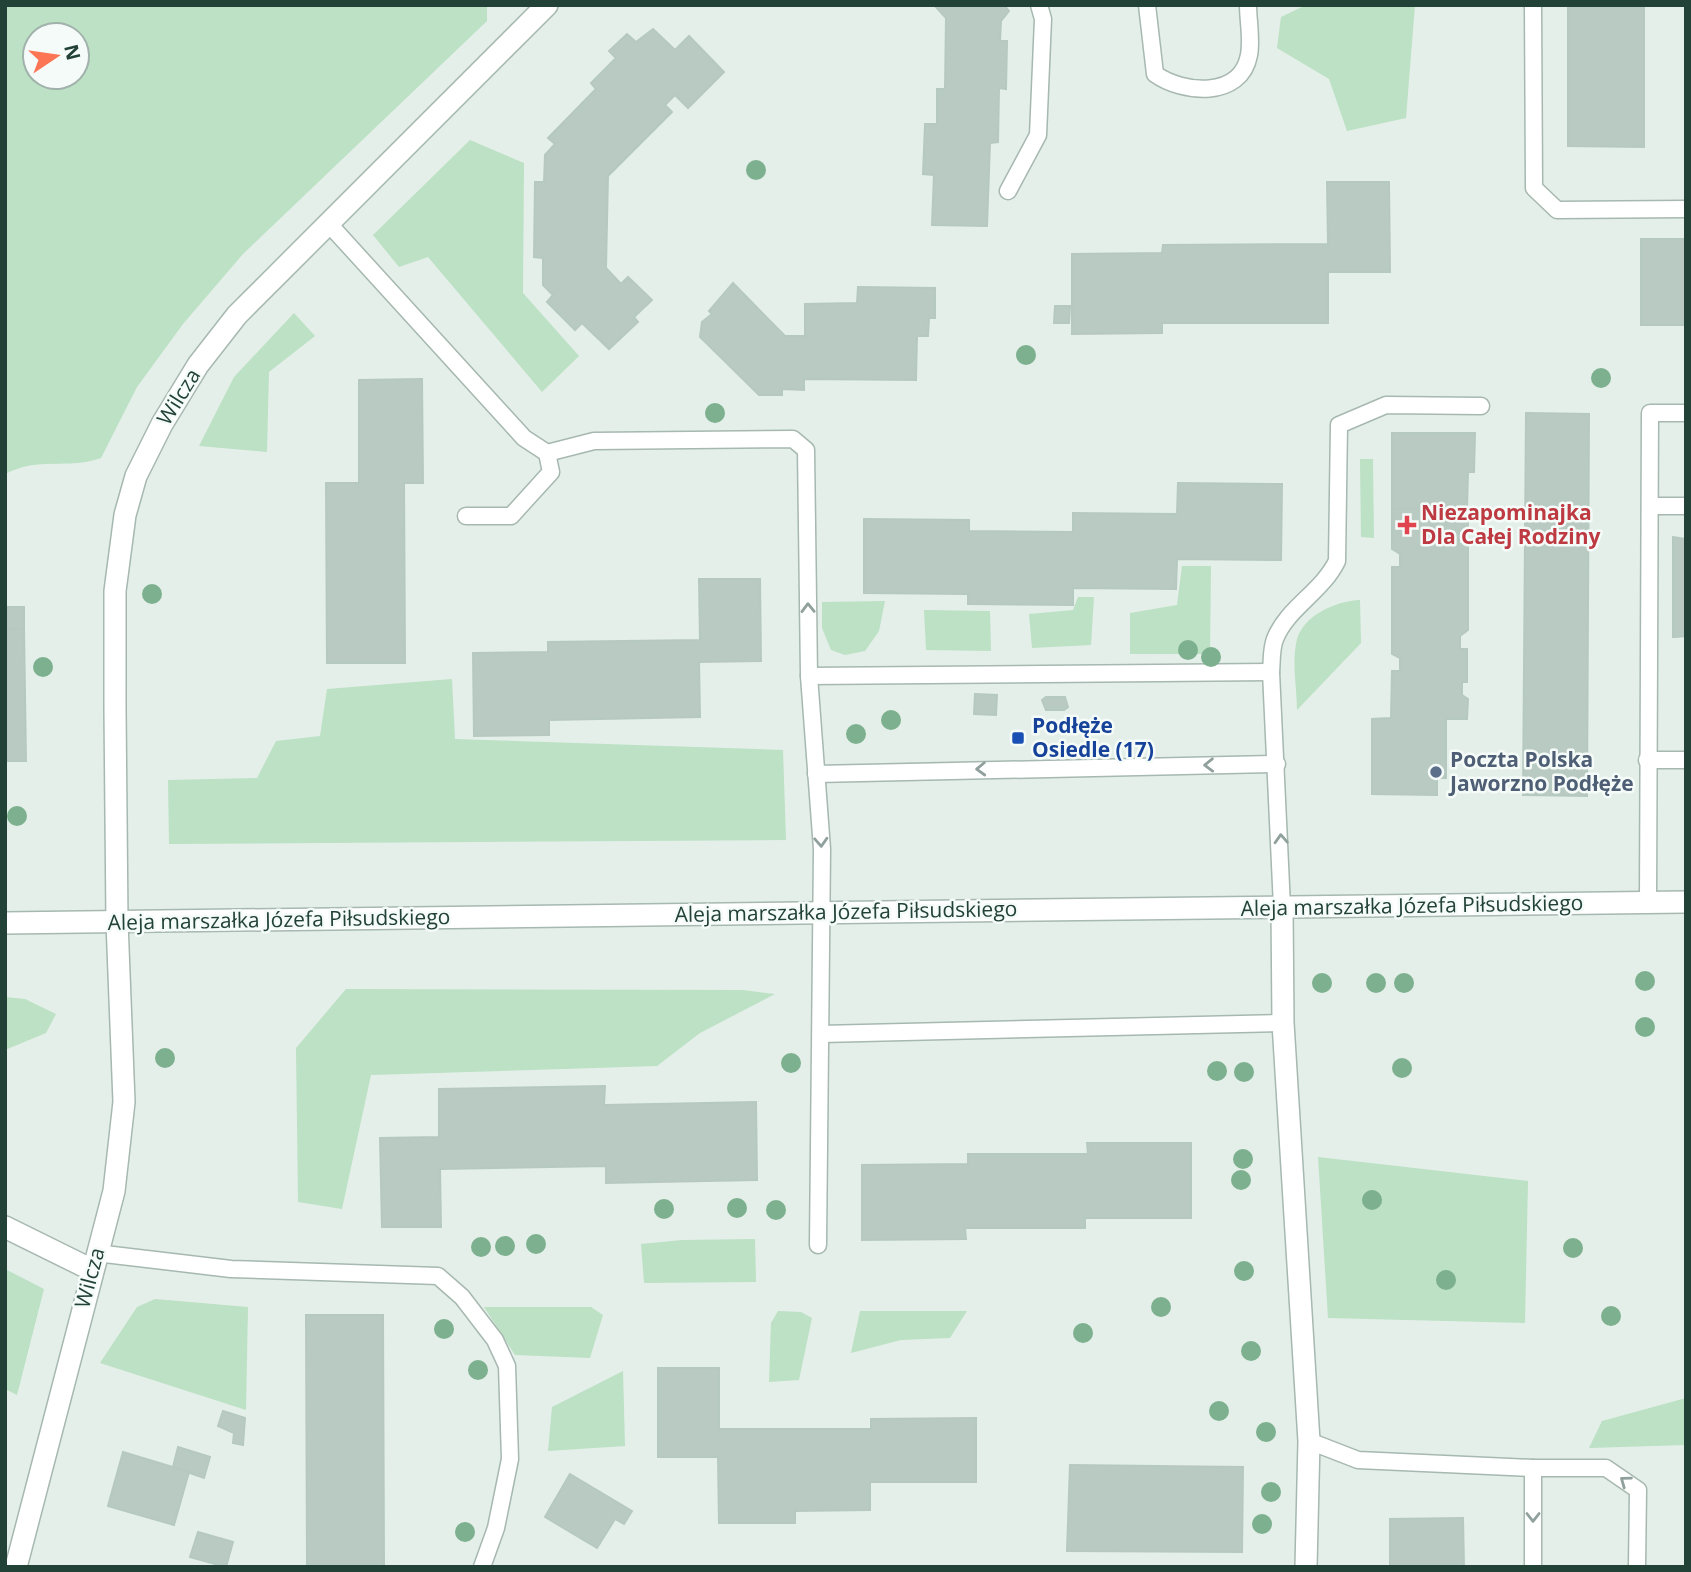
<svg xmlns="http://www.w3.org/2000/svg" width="1691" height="1572" font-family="'Open Sans',sans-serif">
<rect width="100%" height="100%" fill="#e4efe9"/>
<g fill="#bce1c4" fill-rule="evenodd">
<path d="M5 5H487V21L243 254 183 324 137 387 101 458C66 470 40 456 5 474ZM35 35H77V77H35Z"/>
<path d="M1306 5H1415L1406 118 1347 131 1329 79 1277 48 1281 17Z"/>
<path d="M470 140 524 163 523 293 579 356 542 392 428 257 399 267 373 235Z"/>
<path d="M294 313 315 336 269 372 267 452 199 446 234 377Z"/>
<path d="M1360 459H1373L1374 538 1361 537Z"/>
<path d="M1182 566H1211L1210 654H1130V613L1177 605Z"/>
<path d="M1078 597H1094L1091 645 1032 648 1029 614 1073 610Z"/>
<path d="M1360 600 1361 643 1297 710C1297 689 1292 664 1296 644 1300 616 1336 601 1360 600Z"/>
<path d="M885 601 879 631 865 651 845 655 831 650 822 628V602Z"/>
<path d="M924 610 990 611 991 651 926 650Z"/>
<path d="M452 679 455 739 783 750 786 840 169 844 168 780 257 778 276 741 320 736 327 689Z"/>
<path d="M346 989 743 990 775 994 700 1033 657 1066 371 1075 342 1209 298 1202 296 1048Z"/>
<path d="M5 997 25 999 56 1014 46 1033 5 1050Z"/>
<path d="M1318 1157 1528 1181 1525 1323 1328 1318Z"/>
<path d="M755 1239 756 1282 644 1283 641 1244 682 1240Z"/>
<path d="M5 1269 44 1289 17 1395 5 1389Z"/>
<path d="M155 1299 248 1307 246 1410 100 1363 137 1307Z"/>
<path d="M591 1307 603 1315 590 1358 515 1355 484 1307Z"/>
<path d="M778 1311 801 1312 812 1318 799 1380 769 1382 771 1323Z"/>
<path d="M860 1311H967L950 1338 901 1340 851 1353Z"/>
<path d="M623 1371 625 1446 548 1451 552 1407Z"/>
<path d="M1686 1398V1445L1589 1448 1602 1421Z"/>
</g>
<g fill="#b9cac2" stroke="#b6c9c0" stroke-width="2">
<path d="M934 5H1004L1009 11 1001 21 1000 41H1007L1006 89 999 88 998 142 990 143 987 226 932 225 934 175 923 174 925 124H937V89H945L946 18Z"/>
<path d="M1568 5H1644V147L1568 146Z"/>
<path d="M653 29 675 50 689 36 724 72 688 108 675 95 665 105 672 112 608 176 606 268 621 284 628 277 652 300 634 317 638 322 609 349 582 323 575 330 547 302 553 295 543 285V258L534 257 535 182H544L545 155 555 144 548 138 596 89 591 83 616 58 609 51 627 34 636 42Z"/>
<path d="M1327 182H1389L1390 272H1328V323H1162V333L1072 334V254L1162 253 1163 245 1328 244Z"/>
<rect x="1641" y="239" width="45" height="86"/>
<path d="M733 283 785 336H805V304L857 303 858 287 935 288V318H929L928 336H917L916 380 804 379V390L782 389V395H759L700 337 702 322 712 314 709 311Z"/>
<path d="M1055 306H1070L1069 323H1054Z"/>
<path d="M422 379 423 483H404L405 663H327L326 483H359V380Z"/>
<path d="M1526 413 1589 414 1587 796 1523 795Z"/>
<path d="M1392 433H1475L1474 472H1468L1467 508 1392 509Z"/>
<path d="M1178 483 1282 484 1281 560 1177 559 1176 589 1073 588V605L968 604V594L864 593V519L969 520V531L1073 532V513L1177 514Z"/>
<path d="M1467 508 1468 526 1464 531H1459V544H1468V630L1460 636V649H1467V682H1462V695L1468 699 1467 719H1446V778H1437V795L1372 794V719L1391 718 1392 671H1400V658L1392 654V567H1400V554L1392 549V509Z"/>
<path d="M1673 537 1686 539V636L1675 637H1673Z"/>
<path d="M699 579H760L761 661 699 662 700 717 549 720V735L474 736 473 653 548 652V642L700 640Z"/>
<rect x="5" y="607" width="19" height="22"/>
<path d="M5 629H24L26 761H5Z"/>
<path d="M975 694 997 695 996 715 974 714Z"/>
<path d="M1046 697H1065L1068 707 1064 710H1046L1042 700Z"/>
<path d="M605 1086 604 1105 756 1102 757 1180 606 1183V1166L440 1169 441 1227H382L380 1138 439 1137V1089Z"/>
<path d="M1087 1143H1191V1218H1085V1228H965L966 1239 862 1240V1165L968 1164V1154H1088Z"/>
<path d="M306 1315H383L384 1567H307Z"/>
<path d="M658 1368H719V1429H871V1419L976 1418V1482H870V1510L795 1511V1523H719L718 1457H658Z"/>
<path d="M223 1411 245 1418 243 1445 233 1443 234 1433 218 1426Z"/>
<path d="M178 1447 210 1457 204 1478 173 1467Z"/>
<path d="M123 1452 189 1472 174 1525 108 1506Z"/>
<path d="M1070 1465 1243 1467 1242 1552 1067 1551Z"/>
<path d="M570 1474 632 1511 624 1524 615 1519 597 1548 545 1517Z"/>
<path d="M1463 1518 1464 1567H1390V1519Z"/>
<path d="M198 1532 233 1542 226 1567 190 1557Z"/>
</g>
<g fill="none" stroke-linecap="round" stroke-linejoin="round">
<g stroke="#a6b8b0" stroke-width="19">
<g id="service">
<path d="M1147 5 1155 74C1183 94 1241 99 1249 55 1252 40 1248 20 1248 5"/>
<path d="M1533 5 1534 188 1557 210 1686 209"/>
<path d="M1008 191 1038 135 1043 19 1039 5"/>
<path d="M329 224 524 438 547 453 594 441 793 439 806 450 809 676"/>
<path d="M1650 506H1686"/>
<path d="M466 516H511L551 472 547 453"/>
<path d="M1647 760H1686"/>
<path d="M816 774 1277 764"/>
<path d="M1648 902 1650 413H1686"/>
<path d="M1282 907 1271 672C1272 662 1271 649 1275 639 1287 608 1322 592 1337 561L1339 425 1386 405 1481 406"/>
<path d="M821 1034 1283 1023"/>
<path d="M818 1245 822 849 809 676 1271 672"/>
<path d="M96 1253 231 1269 438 1276 462 1297 495 1340 507 1366 510 1459 496 1528 482 1567"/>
<path d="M1309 1441 1358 1460 1533 1468H1606L1638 1490 1637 1567"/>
<path d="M1533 1567V1468"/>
</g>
</g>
<g stroke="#a6b8b0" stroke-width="24">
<path id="pedestrian" d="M5 1227 92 1270"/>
</g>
<g stroke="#a6b8b0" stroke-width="24">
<g id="minor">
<path d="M1282 907 1283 1023 1309 1441 1306 1567"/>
<path d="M16 1567 114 1191 124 1102 117 922 115 709V591L125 515 136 476 162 424 198 365 237 315 547 5"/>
</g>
</g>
<g stroke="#a6b8b0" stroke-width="24">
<path id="tertiary" d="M5 923 1686 902"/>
</g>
<use href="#service" stroke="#fff" stroke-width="16"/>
<use href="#pedestrian" stroke="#fff" stroke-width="21"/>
<use href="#minor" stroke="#fff" stroke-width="21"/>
<use href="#tertiary" stroke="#fff" stroke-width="21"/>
</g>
<g fill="#7db08e">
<circle cx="756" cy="170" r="10"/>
<circle cx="1026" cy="355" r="10"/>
<circle cx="1601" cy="378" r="10"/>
<circle cx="715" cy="413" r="10"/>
<circle cx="152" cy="594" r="10"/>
<circle cx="1188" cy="650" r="10"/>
<circle cx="1211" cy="657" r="10"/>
<circle cx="43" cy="667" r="10"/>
<circle cx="891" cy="720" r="10"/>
<circle cx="856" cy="734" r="10"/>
<circle cx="17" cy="816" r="10"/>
<circle cx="1645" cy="981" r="10"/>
<circle cx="1322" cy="983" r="10"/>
<circle cx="1376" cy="983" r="10"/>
<circle cx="1404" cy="983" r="10"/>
<circle cx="1645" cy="1027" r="10"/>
<circle cx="165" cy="1058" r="10"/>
<circle cx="791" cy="1063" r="10"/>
<circle cx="1402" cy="1068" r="10"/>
<circle cx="1217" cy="1071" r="10"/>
<circle cx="1244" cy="1072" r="10"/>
<circle cx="1243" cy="1159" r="10"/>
<circle cx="1241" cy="1180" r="10"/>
<circle cx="1372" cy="1200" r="10"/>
<circle cx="737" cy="1208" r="10"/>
<circle cx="664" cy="1209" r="10"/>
<circle cx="776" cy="1210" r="10"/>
<circle cx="536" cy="1244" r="10"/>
<circle cx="505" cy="1246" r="10"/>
<circle cx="481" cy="1247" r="10"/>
<circle cx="1573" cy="1248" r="10"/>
<circle cx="1244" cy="1271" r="10"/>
<circle cx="1446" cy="1280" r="10"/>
<circle cx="1161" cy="1307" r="10"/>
<circle cx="1611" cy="1316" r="10"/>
<circle cx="444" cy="1329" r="10"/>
<circle cx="1083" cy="1333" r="10"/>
<circle cx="1251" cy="1351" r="10"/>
<circle cx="478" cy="1370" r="10"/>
<circle cx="1219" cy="1411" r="10"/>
<circle cx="1266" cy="1432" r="10"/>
<circle cx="1271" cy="1492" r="10"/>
<circle cx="1262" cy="1524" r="10"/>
<circle cx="465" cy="1532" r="10"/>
</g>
<defs><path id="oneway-chevron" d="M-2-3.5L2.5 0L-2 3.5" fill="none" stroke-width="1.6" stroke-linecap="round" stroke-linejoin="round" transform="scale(1.75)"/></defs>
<g stroke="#90a09c">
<use href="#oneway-chevron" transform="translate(808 608) rotate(-91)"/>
<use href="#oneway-chevron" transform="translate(1209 765) rotate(179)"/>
<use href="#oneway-chevron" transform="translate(981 769) rotate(178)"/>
<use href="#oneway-chevron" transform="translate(1281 839) rotate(-93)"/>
<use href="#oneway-chevron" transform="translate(821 842) rotate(87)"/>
<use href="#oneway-chevron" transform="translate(1625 1481) rotate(-144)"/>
<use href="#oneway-chevron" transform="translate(1533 1517) rotate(90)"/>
</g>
<path fill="#e0444e" stroke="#f5fbf8" stroke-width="2.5" d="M1403.5 514.5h7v7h7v7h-7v7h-7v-7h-7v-7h7z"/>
<rect fill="#1a4fb4" stroke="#f5fbf8" stroke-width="2.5" x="1011" y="731" width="14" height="14" rx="3.5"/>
<circle fill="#5c6f8a" stroke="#f5fbf8" stroke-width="2.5" cx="1436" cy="772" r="7"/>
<g text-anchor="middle" stroke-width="5" stroke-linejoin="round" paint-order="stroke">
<g font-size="21" fill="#224238" stroke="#f5fbf8">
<text transform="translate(179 397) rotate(-58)" y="7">Wilcza</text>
<text transform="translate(1412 906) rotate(-1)" y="7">Aleja marszałka Józefa Piłsudskiego</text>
<text transform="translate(846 912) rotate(-1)" y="7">Aleja marszałka Józefa Piłsudskiego</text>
<text transform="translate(279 920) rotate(-1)" y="7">Aleja marszałka Józefa Piłsudskiego</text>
<text transform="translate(90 1278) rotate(-75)" y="7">Wilcza</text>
</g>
<g font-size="21" font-weight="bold" fill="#be3a42" stroke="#f5fbf8" text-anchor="start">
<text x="1421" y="520">Niezapominajka<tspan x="1421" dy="24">Dla Całej Rodziny</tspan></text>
</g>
<g font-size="21" font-weight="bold" fill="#164399" stroke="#f5fbf8" text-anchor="start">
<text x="1032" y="733">Podłęże<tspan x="1032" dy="24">Osiedle (17)</tspan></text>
</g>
<g font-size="21" font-weight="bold" fill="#4e5e75" stroke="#f5fbf8" text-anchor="start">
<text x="1450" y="767">Poczta Polska<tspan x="1450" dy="24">Jaworzno Podłęże</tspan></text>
</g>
</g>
<rect width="1691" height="1572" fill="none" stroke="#224238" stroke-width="14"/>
<g transform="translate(56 56) rotate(77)"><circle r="33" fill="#f5fbf8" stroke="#a1b1ab" stroke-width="2"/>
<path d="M0-5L12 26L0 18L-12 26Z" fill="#fc7555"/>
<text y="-10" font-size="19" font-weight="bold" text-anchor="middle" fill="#224238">N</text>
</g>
</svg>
